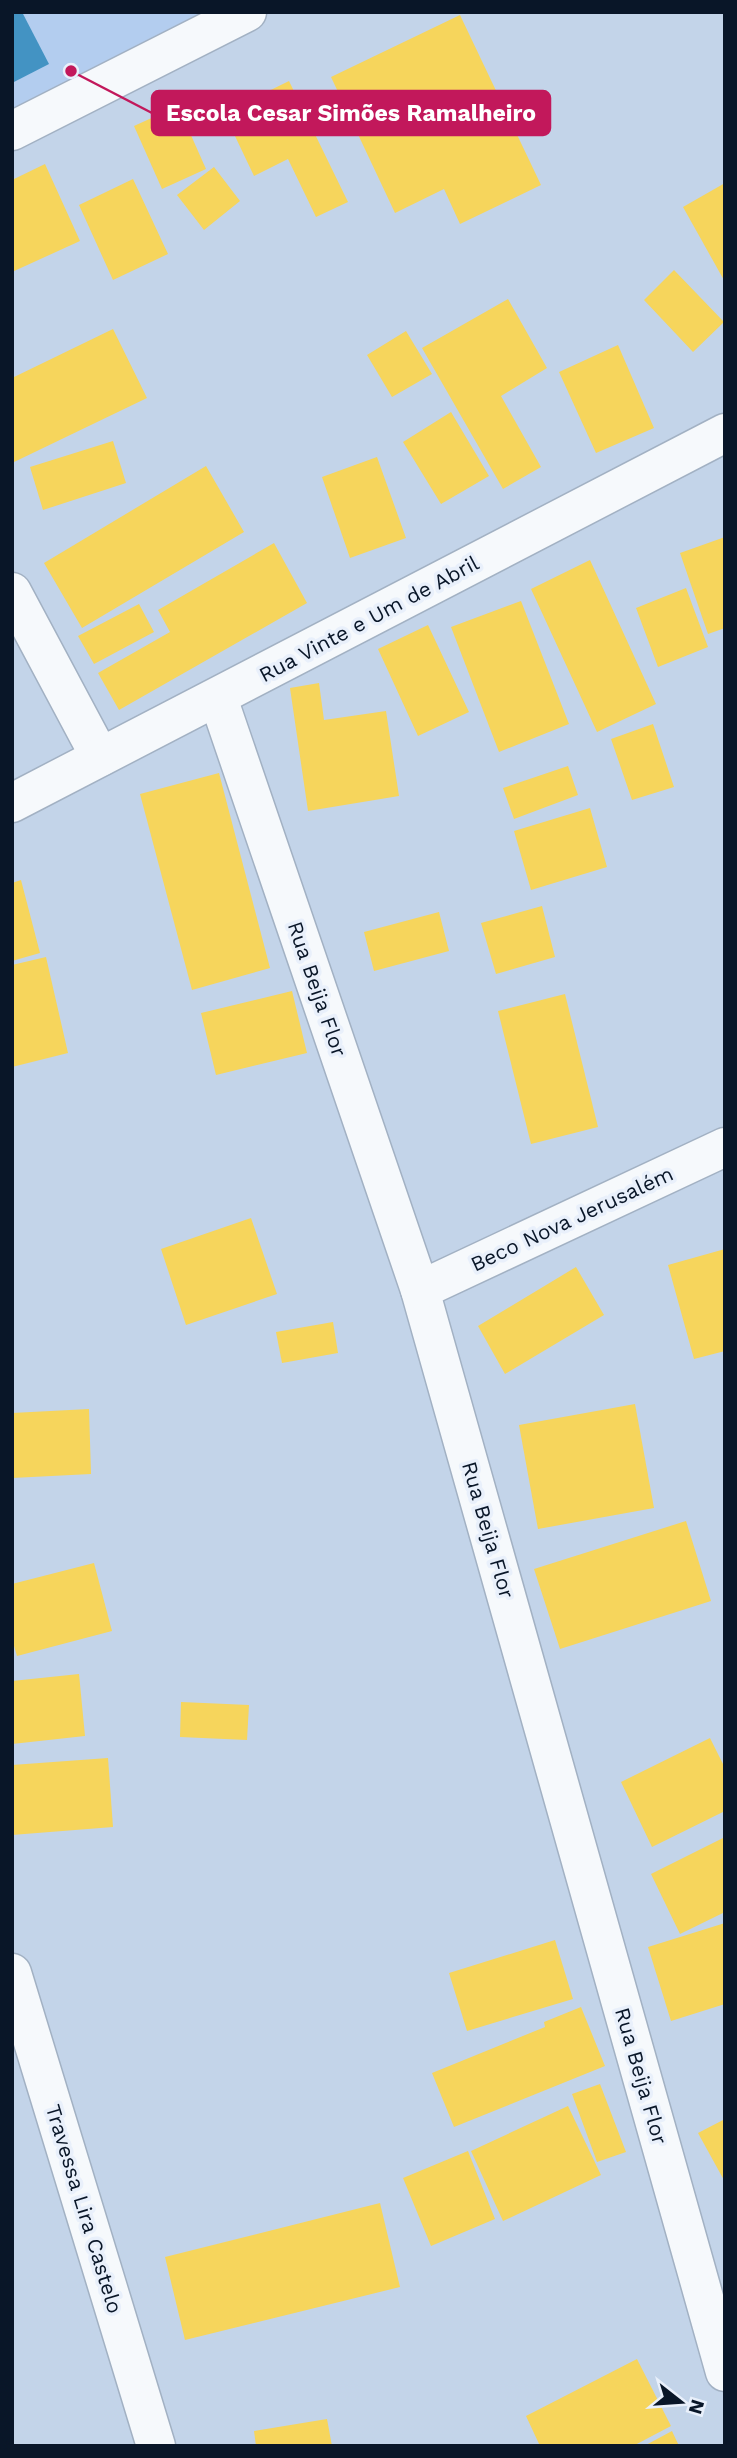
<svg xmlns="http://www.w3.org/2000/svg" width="737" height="2458" font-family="'Work Sans',sans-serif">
<rect width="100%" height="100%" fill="#c3d4e9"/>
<path fill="#b3cdef" d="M12 12H247L12 131Z"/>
<g fill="#f6d55c">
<path d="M460 15 541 185 460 224 444 189 395 213 331 77Z"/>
<path d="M289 81 348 202 316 217 288 159 254 176 224 113Z"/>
<path d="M178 106 206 169 162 189 134 126Z"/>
<path d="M45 164 80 241 12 272V180Z"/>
<path d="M214 167 240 201 204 230 177 195Z"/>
<path d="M133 179 168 254 113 280 79 205Z"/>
<path d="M725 183V282L683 207Z"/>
<path d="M674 270 724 322 693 352 644 300Z"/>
<path d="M508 299 547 368 501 396 541 467 503 489 422 348Z"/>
<path d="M113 329 147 398 12 463V378Z"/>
<path d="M406 331 432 374 392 397 367 355Z"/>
<path d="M618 345 654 428 596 453 559 372Z"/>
<path d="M451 412 489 476 441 504 403 442Z"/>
<path d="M113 441 126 483 43 510 30 467Z"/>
<path d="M377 457 406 538 350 558 322 477Z"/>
<path d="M206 466 244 532 82 628 44 563Z"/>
<path d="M725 537V628L708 634 680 553Z"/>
<path d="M274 543 307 603 119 710 98 673 170 632 158 610Z"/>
<path d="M590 560 656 704 597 732 531 589Z"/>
<path d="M686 588 708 647 658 667 636 608Z"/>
<path d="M521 601 569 724 499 752 451 627Z"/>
<path d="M139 604 154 632 94 664 78 636Z"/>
<path d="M428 625 469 712 418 736 378 649Z"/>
<path d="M319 683 324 720 386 711 399 796 308 811 290 688Z"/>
<path d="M653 724 674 787 632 800 611 739Z"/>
<path d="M568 766 578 795 514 819 503 788Z"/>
<path d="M219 773 270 968 192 990 140 794Z"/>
<path d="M590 808 607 867 531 890 514 831Z"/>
<path d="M21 880 40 953 12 961V883Z"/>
<path d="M542 906 555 957 496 974 481 923Z"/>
<path d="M439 912 449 951 374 971 364 932Z"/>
<path d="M46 957 68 1053 12 1067V965Z"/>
<path d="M292 991 307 1053 216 1075 201 1013Z"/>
<path d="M565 994 598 1127 531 1144 498 1011Z"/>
<path d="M251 1218 277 1294 186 1325 161 1249Z"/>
<path d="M725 1249V1351L694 1359 668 1265Z"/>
<path d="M576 1267 604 1315 505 1374 478 1326Z"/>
<path d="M333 1322 338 1353 282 1363 276 1332Z"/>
<path d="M635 1404 654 1508 538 1529 519 1425Z"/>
<path d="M89 1409 91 1474 12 1478V1413Z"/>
<path d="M686 1521 711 1601 560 1649 534 1569Z"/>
<path d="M94 1563 112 1631 17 1656 12 1639V1584Z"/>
<path d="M79 1674 85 1736 12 1744V1681Z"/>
<path d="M181 1702 249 1705 247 1740 180 1737Z"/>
<path d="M710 1738 725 1768V1811L652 1847 621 1782Z"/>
<path d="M108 1758 113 1827 12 1835V1765Z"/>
<path d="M725 1837V1912L680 1934 651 1874Z"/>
<path d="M725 1923V2004L671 2021 648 1947Z"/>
<path d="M555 1940 573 1999 467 2031 449 1973Z"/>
<path d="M581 2007 605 2066 454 2127 432 2073 545 2027 544 2022Z"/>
<path d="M600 2084 626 2152 597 2162 572 2094Z"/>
<path d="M568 2106 601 2175 503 2221 471 2151Z"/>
<path d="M725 2119V2182L698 2133Z"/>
<path d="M468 2151 495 2219 431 2246 403 2178Z"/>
<path d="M380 2203 400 2287 185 2340 165 2257Z"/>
<path d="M637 2359 671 2426 633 2446H540L526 2416Z"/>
<path d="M327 2419 332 2446H256L254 2431Z"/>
<path d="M672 2431 679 2446H644Z"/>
</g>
<path fill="#4393c3" d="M12 12H22L49 64 12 83Z"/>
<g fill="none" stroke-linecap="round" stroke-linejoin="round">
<g stroke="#a2b1c3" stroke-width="41">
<g id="minor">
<path d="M12 131 247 12"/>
<path d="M12 592 100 757"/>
<path d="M218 698 420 1290 725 2372"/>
<path d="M12 803 725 433"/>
<path d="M420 1290 725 1147"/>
<path d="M12 1973 156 2446"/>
</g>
</g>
<use href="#minor" stroke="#f6f9fc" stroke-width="38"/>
</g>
<g text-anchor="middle" stroke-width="7" stroke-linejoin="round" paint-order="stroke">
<g font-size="21" fill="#091628" stroke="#e9f0fb">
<text transform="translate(369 619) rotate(-28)" y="7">Rua Vinte e Um de Abril</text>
<text transform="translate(317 989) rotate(71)" y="7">Rua Beija Flor</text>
<text transform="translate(572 1219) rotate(-25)" y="7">Beco Nova Jerusalém</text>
<text transform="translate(488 1530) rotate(74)" y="7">Rua Beija Flor</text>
<text transform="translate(641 2076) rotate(74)" y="7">Rua Beija Flor</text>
<text transform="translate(84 2209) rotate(73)" y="7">Travessa Lira Castelo</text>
</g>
</g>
<path fill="none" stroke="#c2185b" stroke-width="2.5" d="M71 71L152 113"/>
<circle fill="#c2185b" stroke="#e9f0fb" stroke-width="2.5" cx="71" cy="71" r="7"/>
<rect fill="#c2185b" stroke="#c2185b" stroke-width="2.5" x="152" y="91" width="398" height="44" rx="7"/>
<g font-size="23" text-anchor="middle" font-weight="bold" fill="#fff">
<text x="351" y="121">Escola Cesar Simões Ramalheiro</text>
</g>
<rect width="737" height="2458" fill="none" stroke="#091628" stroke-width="28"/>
<g transform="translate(681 2402) rotate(107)" stroke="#e9f0fb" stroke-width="5" paint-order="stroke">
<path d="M0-5L12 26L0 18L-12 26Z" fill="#091628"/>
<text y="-10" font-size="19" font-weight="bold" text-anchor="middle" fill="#091628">N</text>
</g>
</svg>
